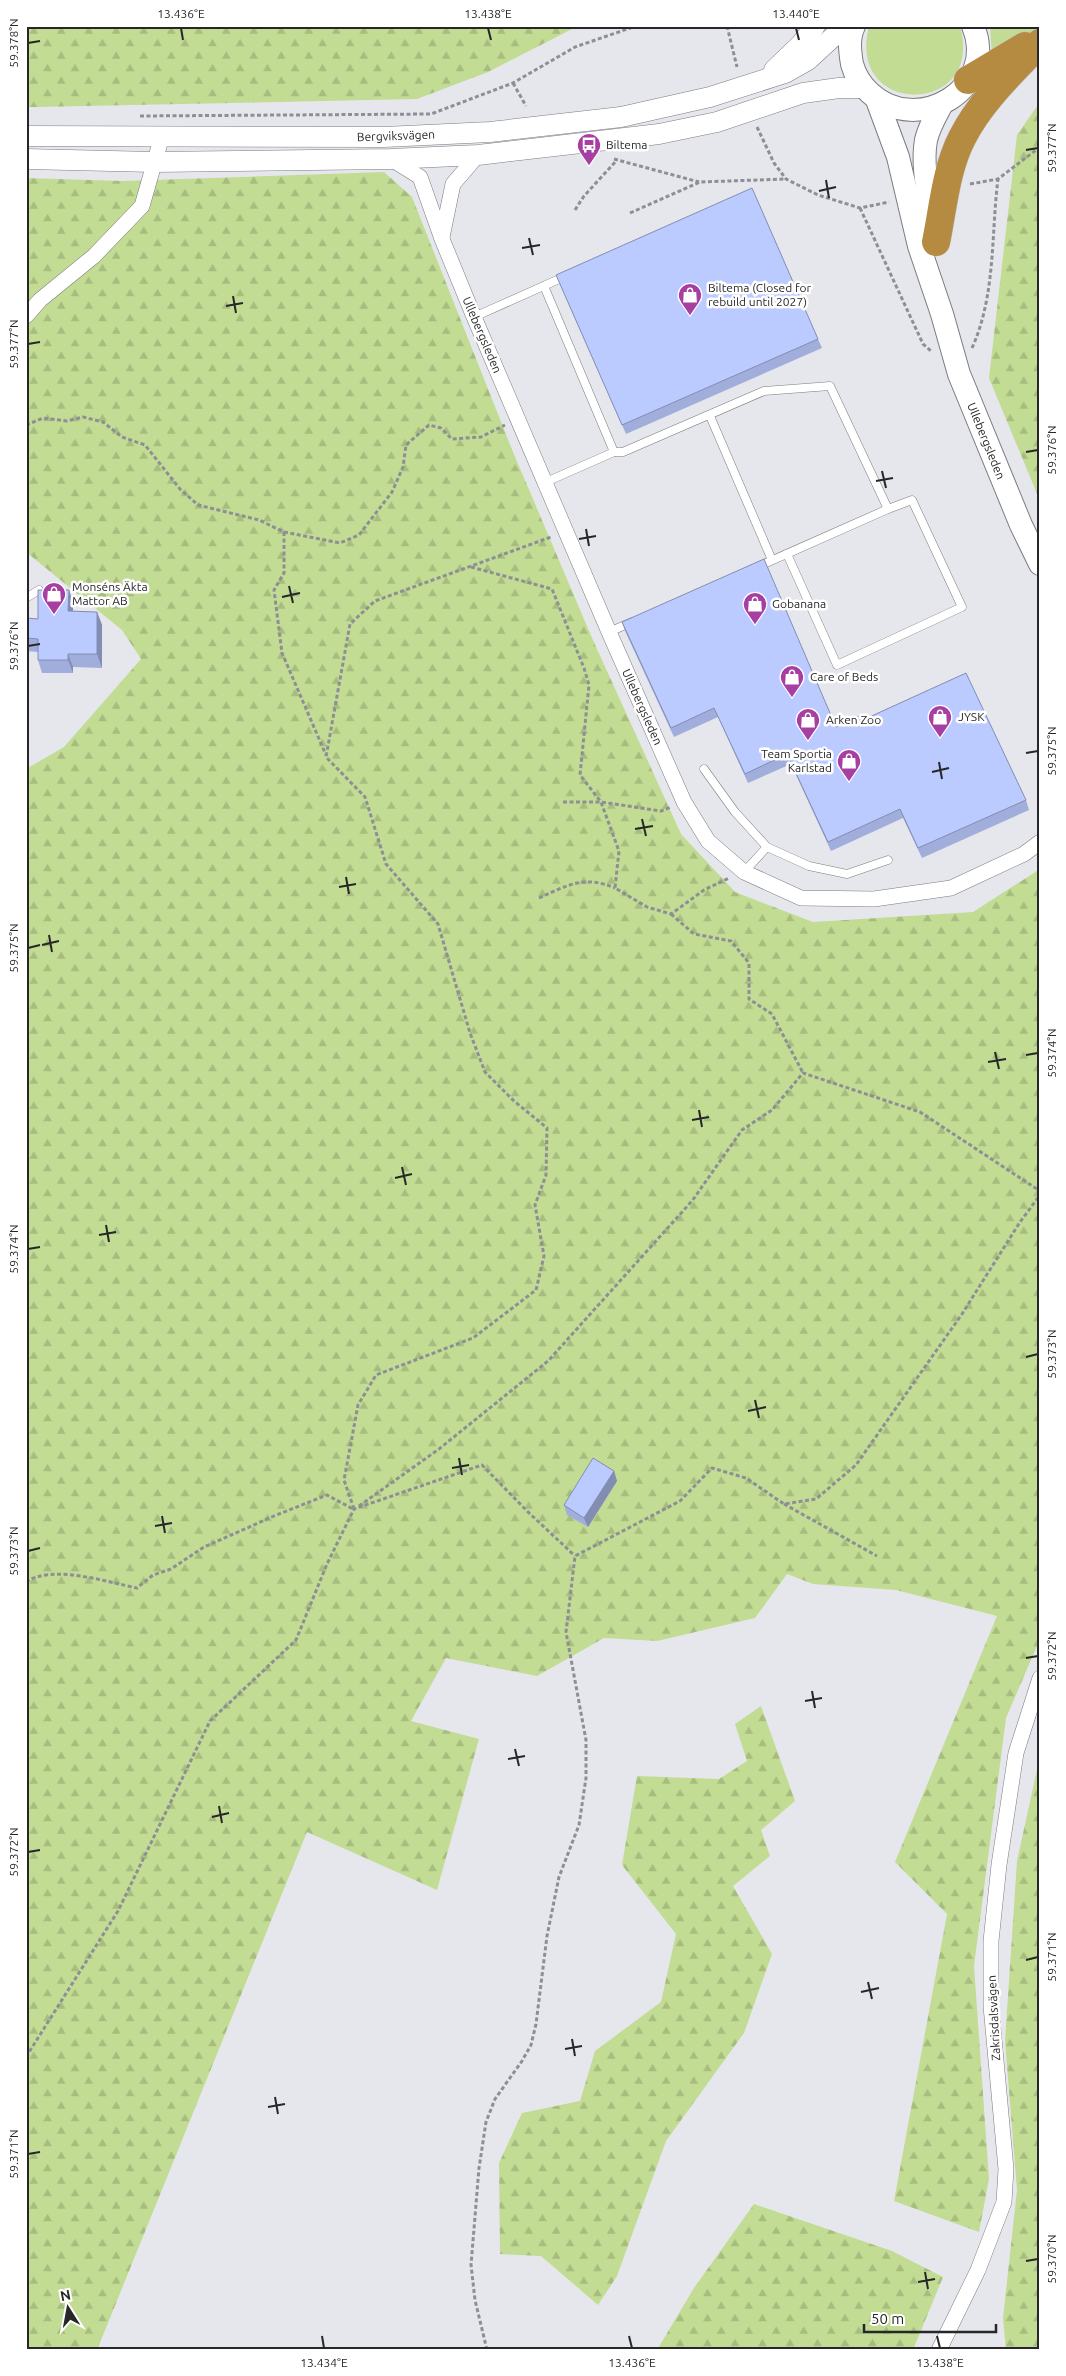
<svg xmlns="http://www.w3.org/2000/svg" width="1066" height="2376" font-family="Ubuntu,sans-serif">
<defs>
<pattern id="forest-firs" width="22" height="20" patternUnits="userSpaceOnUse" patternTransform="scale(1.25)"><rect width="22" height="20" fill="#c2dc93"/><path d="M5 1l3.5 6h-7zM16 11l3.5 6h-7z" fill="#a7bd7f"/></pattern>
</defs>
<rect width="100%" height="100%" fill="#e5e7ed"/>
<g fill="#c2dc93">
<path d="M869 26H960C986 116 845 119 869 26Z"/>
<path d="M990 26 1040 27 992 56Z"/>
</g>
<g fill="url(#forest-firs)">
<path d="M26 26H578L488 72 417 99 36 107H26Z"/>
<path d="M1040 102V501L989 378 1017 135Z"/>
<path d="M384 172 412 197 513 452 592 638 681 834 735 892 813 922 973 912 1040 869V1639L1006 1718 974 1966 989 2179 979 2232 894 2201 947 1914 895 1862 997 1616 896 1590 813 1584 787 1574 755 1618 657 1641 604 1638 537 1676 446 1658 411 1721 479 1739 437 1890 307 1832 97 2350H26V769L64 747 141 659 122 630 26 552V178L123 181Z"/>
<path d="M761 1706 795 1801 761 1830 770 1856 733 1886 772 1954 744 2033 666 2141 617 2276 598 2305 541 2256 500 2254 499 2163 522 2113 580 2101 595 2051 661 2002 676 1934 622 1865 637 1776 719 1779 747 1761 735 1724Z"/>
<path d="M1040 1756V2350H1006L1003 2318 1017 2190 1005 2041 1017 1861Z"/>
<path d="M754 2204 892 2251 943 2277 913 2350H657L694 2288Z"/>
</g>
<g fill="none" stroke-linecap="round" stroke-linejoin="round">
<g stroke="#7b7c81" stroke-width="9">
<g id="service">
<path d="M544 286 614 452"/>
<path d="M474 317 566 276"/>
<path d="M710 416 772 560"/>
<path d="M546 482 614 452H623L764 391 830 386 888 509 912 500 962 607 837 665 787 554"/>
<path d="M757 567 888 509"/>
<path d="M26 598 39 590"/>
<path d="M609 632 632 622"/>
<path d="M704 769 735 812 767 847 809 866 847 874 888 860"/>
<path d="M744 872 767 847"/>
</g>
</g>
<g stroke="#7b7c81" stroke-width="16">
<g id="minor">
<path d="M391 159 420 177 442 239 474 317 609 632 684 802 708 841 744 872 801 898 874 899 951 888 1024 854 1040 842"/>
<path d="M442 237 453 184 478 155"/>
<path d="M26 316 40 300 94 256 142 206 162 136"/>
<path d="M939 2350 978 2270 1004 2202 1006 2169 991 2006V1941L999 1865 1016 1753 1040 1678"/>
</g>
</g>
<g stroke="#7b7c81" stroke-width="21">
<g id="tertiary">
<path d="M774 70 801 44 815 26"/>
<path d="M26 136 384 137 490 132 621 117 710 97 785 73 808 60 845 26"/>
<path d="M26 159 154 162 391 159 478 155 659 134 717 122 803 93 839 88H864"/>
</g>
</g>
<g stroke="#7b7c81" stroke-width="24">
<g id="secondary">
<path d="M854 26C848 38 850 52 852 64 855 75 862 86 870 93 918 137 999 88 973 26"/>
<path d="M877 100 898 157 919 246 942 314 959 374 1021 525 1040 564"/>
<path d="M934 229C930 200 921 168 926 140 929 127 936 115 942 104"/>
</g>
</g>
<g stroke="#c3c3c3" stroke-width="29">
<g id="motorway">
<path d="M968 80 1025 46"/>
<path d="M936 242C943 208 946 169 962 138 980 102 1012 72 1040 43"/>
</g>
</g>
<g stroke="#8e8f94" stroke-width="3" stroke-dasharray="4 2.5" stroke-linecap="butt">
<path d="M727 26 737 67"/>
<path d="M513 83 526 106"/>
<path d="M140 116 431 114 513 83 575 47 636 26"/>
<path d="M757 127 774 163 786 179 818 195 860 208 889 202"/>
<path d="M614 159 699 182"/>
<path d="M970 184 998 179 1040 147"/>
<path d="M860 208 923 344 931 351"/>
<path d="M575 210 584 196 617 160"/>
<path d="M630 213 700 182 786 179"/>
<path d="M972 348C996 295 991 234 998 179"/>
<path d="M26 425 43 418 67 421 83 417 103 422 122 437 145 445 180 489 198 505 259 520 284 532V573L274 590 282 653 326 755"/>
<path d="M284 532 340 543 359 535 392 492 403 467 406 445 429 425 441 428 452 439 481 437 505 425"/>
<path d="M471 567 552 589 584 668 589 685 580 775 601 802 619 851 615 888 647 907 671 914 704 890 729 878"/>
<path d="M563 802H601L661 811 671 807"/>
<path d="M539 898C568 885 584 875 615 888"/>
<path d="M671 914 694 934 731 941 749 963V999L772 1014 803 1073"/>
<path d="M784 1504 877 1556"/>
<path d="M359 1506 439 1449 548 1361 692 1201 742 1130 772 1110 803 1073 920 1112 1040 1191"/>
<path d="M354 1509 344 1480 358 1405 376 1375 473 1338 536 1290 544 1256 535 1205 546 1175 547 1128 514 1101 485 1072 470 1033 438 924 386 864 365 797 326 757 350 624 375 601 551 537"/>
<path d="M26 1582C52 1564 107 1582 137 1588L153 1575 171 1569 204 1547 274 1516 327 1495 353 1509"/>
<path d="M26 2057 118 1911 210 1721 296 1640 327 1564 354 1509 482 1465 527 1511 575 1556"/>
<path d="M487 2350 475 2300 471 2265 479 2168 486 2122 495 2099 522 2061 531 2045 536 2024 547 1936 559 1877 579 1825 586 1778V1740L566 1632 575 1556 680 1501 712 1468 746 1478 784 1504 816 1499 856 1465 962 1314 1020 1222 1040 1195"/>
</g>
<use href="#service" stroke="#fff" stroke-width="8"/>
<use href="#minor" stroke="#fff" stroke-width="15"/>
<use href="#tertiary" stroke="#fff" stroke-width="20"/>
<use href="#secondary" stroke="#fff" stroke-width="22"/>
<use href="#motorway" stroke="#b58b41" stroke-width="28"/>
</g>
<g fill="#a1aedb">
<path d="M556 275 818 339 822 348 626 434Z"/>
<path d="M69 590 73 603V612H97L102 625V668L73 667V673H42L38 660V652L26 651V618L38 619Z"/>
<path d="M622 622 836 727 865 719 1026 800 1029 810 922 858 903 818 831 851 791 764 748 783 718 717 674 737 625 631Z"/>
<path d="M614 1471 617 1481 588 1527 567 1515 564 1505Z"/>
</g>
<g fill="#838db2">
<path d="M69 590 73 603V625L68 611Z"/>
<path d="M97 612 102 625V668L97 654Z"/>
<path d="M68 654 73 667V673L68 660Z"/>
<path d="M614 1471 617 1481 588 1527 584 1518Z"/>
</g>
<g fill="#bbcaff" stroke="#838db2">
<path d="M752 188 818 339 622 425 556 275Z"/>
<path d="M764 559 836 727 863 714 865 719 966 673 1026 800 918 848 900 809 828 842 787 754 745 774 714 708 671 728 622 622Z"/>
<path d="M38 590H69L68 611 97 612V654H68V660H38V639L26 638V618L38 619Z"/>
<path d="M593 1458 614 1471 584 1518 564 1505Z"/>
</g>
<path fill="none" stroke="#272729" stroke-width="2" d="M181 28 183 40M488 28 491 40M796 28 799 40M28 43 40 41M1026 150 1038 148M826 180 829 198M819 191 836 187M529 238 533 255M522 248 540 245M233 296 236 313M226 306 243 303M28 344 40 342M1026 452 1038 450M882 471 886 488M876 481 893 478M586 529 589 546M579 539 596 536M289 586 293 603M282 597 300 593M28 646 40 644M1026 753 1038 751M939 762 942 779M932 772 949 768M642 819 646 836M635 829 653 826M346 877 349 894M339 887 356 884M49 935 52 952M42 945 59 941M28 948 40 945M995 1052 999 1069M1026 1055 1038 1053M988 1062 1006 1059M699 1110 702 1127M692 1120 709 1117M402 1167 406 1185M395 1178 412 1174M106 1225 109 1242M99 1235 116 1232M28 1249 40 1247M1026 1357 1038 1354M755 1400 759 1418M748 1411 766 1407M459 1458 462 1475M452 1468 469 1465M162 1516 165 1533M155 1526 172 1523M28 1551 40 1548M1026 1658 1038 1656M812 1691 815 1708M805 1701 822 1698M515 1749 519 1766M508 1759 525 1756M219 1806 222 1823M212 1817 229 1813M28 1852 40 1850M1026 1960 1038 1957M868 1982 872 1999M861 1992 879 1988M572 2039 575 2056M565 2049 582 2046M275 2097 278 2114M268 2107 285 2104M28 2154 40 2152M1026 2261 1038 2259M925 2272 928 2289M918 2282 935 2279M322 2336 324 2348M629 2336 632 2348M937 2336 940 2348"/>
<defs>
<g id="bus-pin" transform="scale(1.25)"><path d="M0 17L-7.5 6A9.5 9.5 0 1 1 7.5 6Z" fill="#a73fa2" stroke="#fff"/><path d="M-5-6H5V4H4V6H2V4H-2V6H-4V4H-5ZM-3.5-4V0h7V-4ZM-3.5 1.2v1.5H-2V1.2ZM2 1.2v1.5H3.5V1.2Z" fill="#fff"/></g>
<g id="shop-pin" transform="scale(1.25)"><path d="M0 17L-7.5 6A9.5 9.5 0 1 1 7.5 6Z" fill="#a73fa2" stroke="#fff"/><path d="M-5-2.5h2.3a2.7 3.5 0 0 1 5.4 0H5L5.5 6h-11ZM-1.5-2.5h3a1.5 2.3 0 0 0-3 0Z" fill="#fff"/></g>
</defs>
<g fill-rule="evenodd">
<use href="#bus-pin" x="589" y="145"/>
<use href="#shop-pin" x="690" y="295"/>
<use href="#shop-pin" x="54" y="594"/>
<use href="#shop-pin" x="755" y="604"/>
<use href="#shop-pin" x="792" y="677"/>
<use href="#shop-pin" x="940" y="717"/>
<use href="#shop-pin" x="808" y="720"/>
<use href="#shop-pin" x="849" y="761"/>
</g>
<g text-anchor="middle" stroke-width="5" stroke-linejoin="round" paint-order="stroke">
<g font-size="12" fill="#272729" stroke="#fff">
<text transform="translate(396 136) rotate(-2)" y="4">Bergviksvägen</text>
<text transform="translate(482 335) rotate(67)" y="4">Ullebergsleden</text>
<text transform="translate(986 441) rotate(68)" y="4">Ullebergsleden</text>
<text transform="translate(642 707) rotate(66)" y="4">Ullebergsleden</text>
<text transform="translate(994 2018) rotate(-93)" y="4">Zakrisdalsvägen</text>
</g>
<g font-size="12" fill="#272729" stroke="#fff" text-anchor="start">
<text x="606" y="149">Biltema</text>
<text x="708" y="292">Biltema (Closed for<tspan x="708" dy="14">rebuild until 2027)</tspan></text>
<text x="72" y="591">Monséns Äkta<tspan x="72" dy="14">Mattor AB</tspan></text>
<text x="772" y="608">Gobanana</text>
<text x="810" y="681">Care of Beds</text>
<text x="958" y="721">JYSK</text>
<text x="826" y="724">Arken Zoo</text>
<text x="832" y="758" text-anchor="end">Team Sportia<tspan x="832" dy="14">Karlstad</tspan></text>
</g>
</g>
<rect width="1066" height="2376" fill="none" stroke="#ffffff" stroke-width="55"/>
<g transform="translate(68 2308) rotate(349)" stroke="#ffffff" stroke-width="4" paint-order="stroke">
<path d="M0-4L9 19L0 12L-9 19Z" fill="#272729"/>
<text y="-8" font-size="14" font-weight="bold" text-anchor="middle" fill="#272729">N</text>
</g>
<path d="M864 2324v8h132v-8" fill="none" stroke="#272729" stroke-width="2.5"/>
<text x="871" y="2324" font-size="15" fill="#272729" stroke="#ffffff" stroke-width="4" paint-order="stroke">50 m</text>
<rect x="28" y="28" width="1010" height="2320" fill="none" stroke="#272729" stroke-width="2"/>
<g font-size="12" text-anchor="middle" fill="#272729">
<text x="181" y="18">13.436°E</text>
<text x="488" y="18">13.438°E</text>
<text x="796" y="18">13.440°E</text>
<text transform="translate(14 43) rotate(-90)" y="4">59.378°N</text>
<text transform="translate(1052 148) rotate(-90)" y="4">59.377°N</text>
<text transform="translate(14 344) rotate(-90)" y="4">59.377°N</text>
<text transform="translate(1052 450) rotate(-90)" y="4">59.376°N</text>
<text transform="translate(14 646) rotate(-90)" y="4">59.376°N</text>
<text transform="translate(1052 751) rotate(-90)" y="4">59.375°N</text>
<text transform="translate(14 948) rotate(-90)" y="4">59.375°N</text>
<text transform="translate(1052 1053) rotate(-90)" y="4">59.374°N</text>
<text transform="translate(14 1249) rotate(-90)" y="4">59.374°N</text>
<text transform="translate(1052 1354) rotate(-90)" y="4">59.373°N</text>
<text transform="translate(14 1551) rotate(-90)" y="4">59.373°N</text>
<text transform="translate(1052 1656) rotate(-90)" y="4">59.372°N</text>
<text transform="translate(14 1852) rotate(-90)" y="4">59.372°N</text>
<text transform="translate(1052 1957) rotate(-90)" y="4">59.371°N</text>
<text transform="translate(14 2154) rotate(-90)" y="4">59.371°N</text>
<text transform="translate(1052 2259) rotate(-90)" y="4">59.370°N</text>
<text x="324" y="2367">13.434°E</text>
<text x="632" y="2367">13.436°E</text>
<text x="940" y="2367">13.438°E</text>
</g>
</svg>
